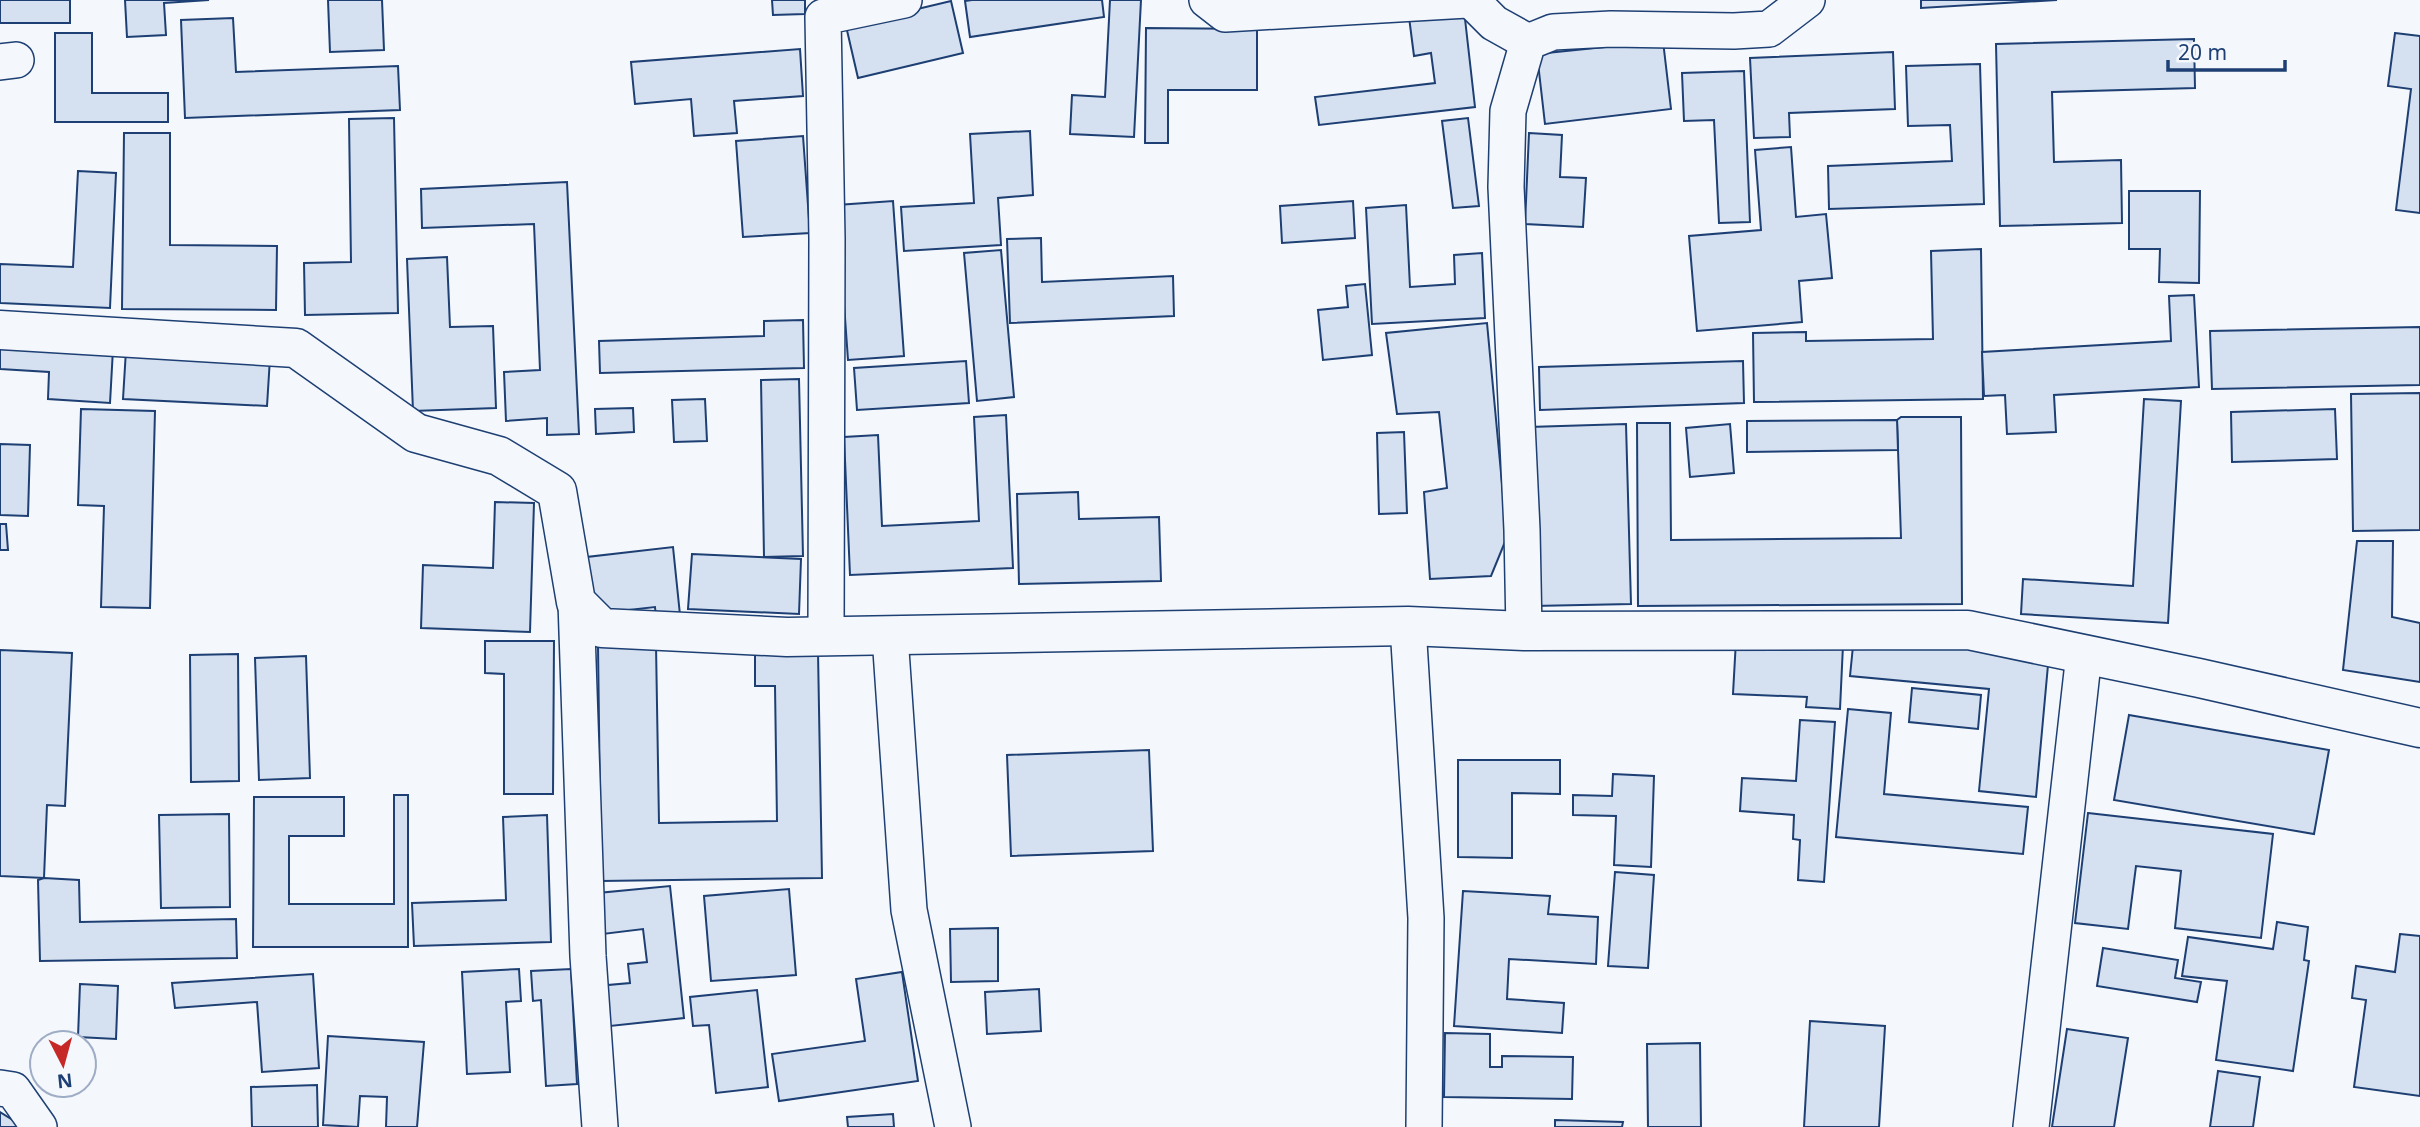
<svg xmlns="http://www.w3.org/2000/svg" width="2420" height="1127" font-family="'Noto Sans',sans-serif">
<rect width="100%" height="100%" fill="#f4f7fb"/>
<g fill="#d5e0f0" stroke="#1d3f73" stroke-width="2">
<rect x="0" y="0" width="70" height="23"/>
<path d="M125 0H209L164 3 166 35 127 37Z"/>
<path d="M328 0H382L384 50 330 52Z"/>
<path d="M772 0H805V14L773 15Z"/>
<path d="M972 0H1102L1104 17 970 37 965 1Z"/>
<path d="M1110 0H1141L1134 137 1070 134 1072 95 1105 97Z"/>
<path d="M1921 0H2057L1921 8Z"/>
<path d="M951 1 963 53 858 78 846 26Z"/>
<path d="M1464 10 1475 107 1319 125 1315 97 1435 83 1431 53 1414 56 1409 17Z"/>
<path d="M233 18 236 72 398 66 400 110 185 118 181 20Z"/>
<path d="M1146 28 1257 29V90H1168V143H1145Z"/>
<path d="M55 33H92V93H168V122H55Z"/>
<path d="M2395 33 2420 36V213L2396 210 2411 89 2388 86Z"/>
<path d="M2194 39 2195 88 2052 92 2054 162 2121 160 2122 223 2000 226 1996 44Z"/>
<path d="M1663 41 1671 109 1545 124 1537 54Z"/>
<path d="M800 49 803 96 734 101 737 133 694 136 691 99 635 104 631 62Z"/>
<path d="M1893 52 1895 109 1789 113 1790 137 1754 138 1750 58Z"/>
<path d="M1980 64 1984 204 1829 209 1828 166 1952 161 1950 125 1908 126 1906 66Z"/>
<path d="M1744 71 1750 222 1719 223 1714 120 1684 121 1682 73Z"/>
<path d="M394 118 398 313 305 315 304 263 351 262 349 119Z"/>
<path d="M1468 118 1479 206 1453 208 1442 121Z"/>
<path d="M1030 131 1033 195 998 198 1001 245 904 251 901 207 974 203 970 134Z"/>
<path d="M124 133H170V245L277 246 276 310 122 309Z"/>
<path d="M1529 133 1562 135 1560 177 1586 178 1583 227 1525 224Z"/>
<path d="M803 136 810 233 743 237 736 141Z"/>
<path d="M1791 147 1796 217 1826 214 1832 278 1799 281 1802 322 1697 331 1689 236 1761 230 1755 150Z"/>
<path d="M78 171 116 173 110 308 0 303V264L73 267Z"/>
<path d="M567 182 579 434 547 435V418L506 421 504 372 540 370 534 224 422 228 421 189Z"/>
<path d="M2129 191H2200L2199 283 2159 282 2160 249H2129Z"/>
<path d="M893 201 904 356 848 360 837 205Z"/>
<path d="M1353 201 1355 238 1282 243 1280 206Z"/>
<path d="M1406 205 1410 287 1455 284 1454 255 1482 253 1485 318 1372 324 1366 208Z"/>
<path d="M1041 238 1042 282 1173 276 1174 316 1010 323 1007 239Z"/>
<path d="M1981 249 1983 399 1754 402 1753 333 1806 332V341L1933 339 1931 251Z"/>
<path d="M1001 250 1014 397 977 401 964 253Z"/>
<path d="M447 257 450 327 493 326 496 408 413 411 407 259Z"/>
<path d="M1365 284 1372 355 1323 360 1318 310 1348 307 1346 286Z"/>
<path d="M2194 295 2199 387 2054 395 2056 432 2007 434 2005 395 1984 396 1982 352 2171 341 2169 296Z"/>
<path d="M803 320 804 368 600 373 599 341 764 336V321Z"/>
<path d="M1487 323 1507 537 1491 576 1430 579 1424 492 1447 488 1439 412 1397 414 1386 333Z"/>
<path d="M2420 327V385L2212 389 2210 331Z"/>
<path d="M0 343 113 349 110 403 48 399 49 372 0 369Z"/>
<path d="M126 350 270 358 267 406 123 399Z"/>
<path d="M966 361 969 403 857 410 854 368Z"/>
<path d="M1743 361 1744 403 1540 410 1539 367Z"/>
<path d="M799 379 803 556 764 557 761 380Z"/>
<path d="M2420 393V530L2353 531 2351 394Z"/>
<path d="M705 399 707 441 674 442 672 400Z"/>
<path d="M2144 399 2181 401 2168 623 2021 614 2023 579 2133 586Z"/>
<path d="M633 408 634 432 596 434 595 409Z"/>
<path d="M81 409 155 411 150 608 101 607 104 506 78 505Z"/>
<path d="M2335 409 2337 459 2232 462 2231 412Z"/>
<path d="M1006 415 1013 568 850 575 844 437 878 435 882 526 979 521 974 417Z"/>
<path d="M1901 417H1961L1962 604 1638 606 1637 423H1670L1671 540 1901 538 1897 420Z"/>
<path d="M1897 420 1898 450 1747 452V421Z"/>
<path d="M1626 424 1631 604 1533 606 1529 427Z"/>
<path d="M1730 424 1734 473 1690 477 1686 428Z"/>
<path d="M1404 432 1407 513 1379 514 1377 433Z"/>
<path d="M0 444 30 445 28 516 0 515Z"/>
<path d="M1078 492 1079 519 1159 517 1161 581 1019 584 1017 494Z"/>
<path d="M495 502 534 503 530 632 421 628 423 565 493 568Z"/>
<path d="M0 524H6L8 550H0Z"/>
<path d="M2357 541H2393L2392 617 2420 623V682L2343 670Z"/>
<path d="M673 547 680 615 656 618 655 607 592 614 587 557Z"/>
<path d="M692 554 801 559 799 614 688 609Z"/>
<path d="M1854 636 2049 654 2036 797 1979 791 1989 689 1850 676Z"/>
<path d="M1736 640 1843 645 1840 709 1806 707 1807 697 1733 694Z"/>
<path d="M485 641H554L553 794H504V674L485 673Z"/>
<path d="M656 645 659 823 777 821 775 686H755V653L818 652 822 878 601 881 598 646Z"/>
<path d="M0 650 72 653 65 806 47 805 44 878 0 876Z"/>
<path d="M238 654 239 781 191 782 190 655Z"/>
<path d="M306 656 310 778 259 780 255 658Z"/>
<path d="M1912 688 1981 695 1978 729 1909 722Z"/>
<path d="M1848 709 1891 713 1884 794 2028 807 2023 854 1836 837Z"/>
<path d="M2129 715 2329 750 2314 834 2114 800Z"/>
<path d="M1800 720 1835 722 1824 882 1798 880 1800 840 1793 839 1794 815 1740 811 1742 778 1796 781Z"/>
<path d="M1149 750 1153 851 1011 856 1007 755Z"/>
<path d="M1458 760H1560V794L1512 793V858L1458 857Z"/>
<path d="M1613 774 1654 776 1651 867 1614 865 1616 816 1573 815V795L1612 796Z"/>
<path d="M394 795H408V947H253L254 797H344V836H289V904H394Z"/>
<path d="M2088 813 2273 834 2261 938 2175 928 2181 871 2136 866 2128 929 2075 923Z"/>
<path d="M229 814 230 907 161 908 159 815Z"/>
<path d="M547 815 551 942 414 946 412 903 506 900 503 817Z"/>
<path d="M1615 872 1654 875 1648 968 1608 966Z"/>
<path d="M44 878 79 880 80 922 236 919 237 958 40 961 38 880Z"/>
<path d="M670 886 684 1018 601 1027 597 986 630 983 628 964 647 962 643 929 603 934 598 893Z"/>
<path d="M789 889 796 975 711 981 704 896Z"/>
<path d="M1463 891 1550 896 1548 914 1598 917 1596 964 1509 959 1507 999 1564 1003 1562 1033 1454 1026Z"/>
<path d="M2277 922 2308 927 2304 960 2309 961 2293 1071 2216 1060 2227 981 2182 976 2188 937 2273 949Z"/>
<path d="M998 928V981L951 982 950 929Z"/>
<path d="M2400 934 2420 936V1096L2354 1087 2366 1000 2352 998 2356 966 2395 972Z"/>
<path d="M2103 948 2178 960 2175 978 2201 982 2197 1002 2097 986Z"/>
<path d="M519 969 521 1001 506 1002 510 1072 467 1074 462 972Z"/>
<path d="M571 969 577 1084 546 1086 541 1000 533 1001 531 971Z"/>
<path d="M902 972 918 1081 779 1101 772 1054 865 1041 856 979Z"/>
<path d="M313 974 319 1068 262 1072 257 1002 175 1008 172 983Z"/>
<path d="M80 984 118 986 116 1039 78 1037Z"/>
<path d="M1039 989 1041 1031 987 1034 985 992Z"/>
<path d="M757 990 768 1087 716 1093 709 1025 693 1026 690 997Z"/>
<path d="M1810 1021 1885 1026 1879 1127H1804Z"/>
<path d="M2067 1029 2128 1038 2114 1127H2052Z"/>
<path d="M1445 1033 1490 1034V1067H1502V1056L1573 1057 1572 1099 1444 1097Z"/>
<path d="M328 1036 424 1042 417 1127H386L387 1097 360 1096 358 1127 323 1125Z"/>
<path d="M1700 1043 1701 1127H1648L1647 1044Z"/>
<path d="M2218 1071 2260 1077 2253 1127H2210Z"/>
<path d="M317 1085 318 1127H252L251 1087Z"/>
<path d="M0 1112 16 1122 19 1127H0Z"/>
<path d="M893 1114 894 1127H848L847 1117Z"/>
<path d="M1555 1120 1623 1122 1622 1127H1555Z"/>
</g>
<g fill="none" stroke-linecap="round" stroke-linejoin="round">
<g stroke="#1d3f73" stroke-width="38">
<g id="street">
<path d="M1207 0 1225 14 1467 0"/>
<path d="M1471 0 1494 23 1528 42"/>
<path d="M0 62 16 60"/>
<path d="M576 602 588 956 600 1127"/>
<path d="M1408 626 1426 918 1424 1127"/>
<path d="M1524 631 1522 530 1506 187 1508 111 1528 42 1553 32 1611 29 1734 31 1769 29 1807 0"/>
<path d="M890 636 909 910 953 1127"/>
<path d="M826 637 827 239 823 17 904 0"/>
<path d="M0 1088 13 1090 39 1127"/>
<path d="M2031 1127 2084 654"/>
</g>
</g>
<g stroke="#1d3f73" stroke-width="41">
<path id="secondary" d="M0 330 296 348 416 433 499 456 557 491 576 602 602 628 787 637 1408 626 1524 631 1968 630 2199 678 2420 728"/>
</g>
<use href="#street" stroke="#f4f7fb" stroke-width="35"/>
<use href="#secondary" stroke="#f4f7fb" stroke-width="38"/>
</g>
<g transform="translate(63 1064) rotate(174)"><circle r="33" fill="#f4f7fb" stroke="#9eadc5" stroke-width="2"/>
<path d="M0-5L12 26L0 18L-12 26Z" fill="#c62828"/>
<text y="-10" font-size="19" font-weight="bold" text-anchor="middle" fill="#1d3f73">N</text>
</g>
<path d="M2168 60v10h117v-10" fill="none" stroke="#1d3f73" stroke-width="3.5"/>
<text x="2178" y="60" font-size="21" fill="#1d3f73" stroke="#f4f7fb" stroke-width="5" paint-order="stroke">20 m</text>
</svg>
